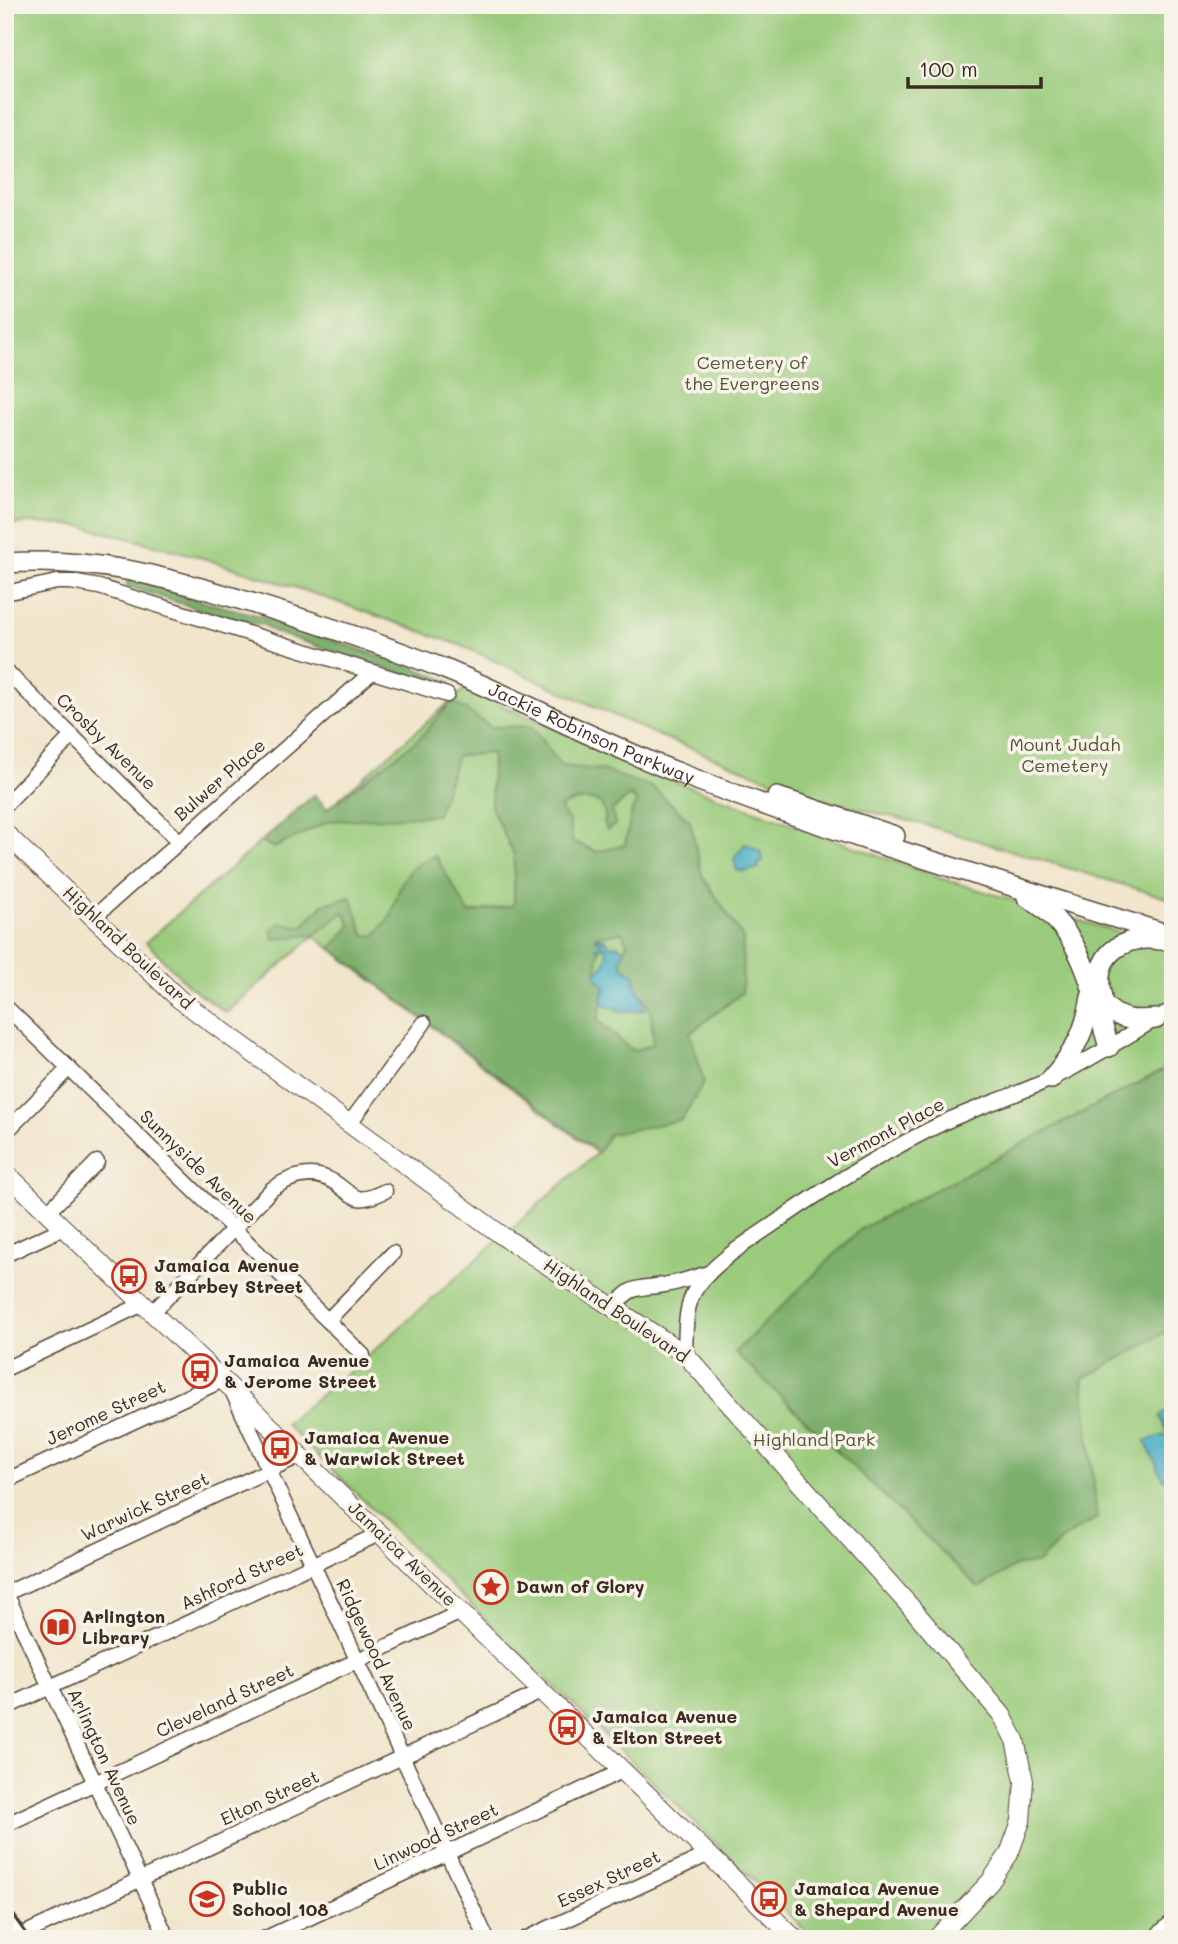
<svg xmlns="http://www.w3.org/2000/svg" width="1178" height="1944" font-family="Mali,sans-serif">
<rect width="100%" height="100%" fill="#f7f3e8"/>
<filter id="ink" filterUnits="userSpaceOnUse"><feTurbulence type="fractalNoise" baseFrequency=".0143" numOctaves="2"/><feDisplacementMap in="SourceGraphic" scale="14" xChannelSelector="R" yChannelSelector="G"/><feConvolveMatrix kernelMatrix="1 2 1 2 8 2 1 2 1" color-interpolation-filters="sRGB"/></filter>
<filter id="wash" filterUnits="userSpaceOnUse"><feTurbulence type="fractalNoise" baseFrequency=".00686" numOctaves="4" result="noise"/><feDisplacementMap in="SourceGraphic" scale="28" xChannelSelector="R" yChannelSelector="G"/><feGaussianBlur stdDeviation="1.57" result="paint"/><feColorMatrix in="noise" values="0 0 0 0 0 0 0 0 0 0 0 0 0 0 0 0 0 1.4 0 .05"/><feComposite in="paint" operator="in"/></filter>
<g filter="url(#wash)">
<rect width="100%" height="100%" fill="#f1e5cb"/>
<g fill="#9acb7b" stroke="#6a7a4c" stroke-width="2">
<path d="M5 5H1173V900L926 825 819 799 655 734 460 645 309 592 193 555 81 526 31 523 5 525Z"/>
<path d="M465 689 679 783 940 878 1173 949V1939H814L285 1424 362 1361 597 1153 314 936 226 1013 189 986 146 942 314 795 327 809Z"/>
</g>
<g fill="#7baf6b" stroke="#5b6c44" stroke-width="2" fill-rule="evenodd">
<path d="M130 580 159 585 185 597 261 616 415 668 448 681 451 685 446 688 274 632 264 625 223 617 127 586V581Z"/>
<path d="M452 701 491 727 531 726 561 766 601 770 652 787 690 821 702 875 743 938 742 993 690 1033 704 1082 681 1120 609 1134 598 1153 331 948 351 926 344 912 314 935 273 939 272 929 281 923 302 927 323 904 351 897 364 935 375 936 391 915 401 884 412 868 435 855 469 913 514 905V855L491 807 492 753 457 756 437 815 329 821 274 848 261 842 314 795 327 809 421 737ZM630 796 637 802 632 810 625 845 597 852 572 841 569 821 562 812 561 807C573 800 587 798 601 803L606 817 604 821 607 830 615 825 612 810ZM622 932 627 943 621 957 622 966 634 975 638 992C653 1002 653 1027 653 1044L633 1051 598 1021 605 987 596 977 599 950 597 948 602 944V940L595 939V936Z"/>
<path d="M1173 1065V1328L1083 1379 1097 1518 1063 1538 1038 1563 1017 1565 979 1588 735 1352 862 1228Z"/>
</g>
<g fill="#47aec7" stroke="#416c72" stroke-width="2">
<path d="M745 844 760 851 763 862 758 864 759 868 742 872 741 870 737 871 734 858Z"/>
<path d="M595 936 605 939 610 946 617 945 625 950 621 957 622 966 634 975 638 992 643 996 645 1009C637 1013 626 1010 617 1011V1008L607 1007 602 1000 605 987 596 978V973C604 966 612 955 604 946L599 950 597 948 602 941 595 939Z"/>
<path d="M1173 1407V1483L1164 1480 1145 1441 1169 1434 1160 1416Z"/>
</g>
</g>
<g filter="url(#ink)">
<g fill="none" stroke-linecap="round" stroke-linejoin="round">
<g stroke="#564638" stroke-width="17">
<g id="minor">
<path d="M5 593 57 582H71L99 587 447 695"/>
<path d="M5 670 179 841"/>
<path d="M5 805 72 736"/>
<path d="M94 917 371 673"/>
<path d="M5 1006 363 1355"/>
<path d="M349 1124 424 1023"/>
<path d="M5 1133 69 1068"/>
<path d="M47 1213 97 1162"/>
<path d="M5 1255 63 1228"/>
<path d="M615 1307C631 1284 639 1289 664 1285 679 1283 694 1277 709 1273"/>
<path d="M153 1312 272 1189C291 1176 313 1169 334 1182 342 1187 349 1195 358 1198 366 1200 377 1195 385 1191"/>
<path d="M328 1320 393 1253"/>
<path d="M685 1354C686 1332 684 1306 697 1287 716 1261 749 1241 775 1223 830 1185 888 1149 949 1120 983 1105 1019 1094 1053 1078 1094 1058 1133 1032 1173 1009"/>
<path d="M5 1369 143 1304"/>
<path d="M234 1395 487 1939"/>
<path d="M5 1481 223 1380"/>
<path d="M5 1591 168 1939"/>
<path d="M5 1594 301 1455"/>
<path d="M5 1708 381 1533"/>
<path d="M5 1825 461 1612"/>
<path d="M5 1915 23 1939"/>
<path d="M13 1939 543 1691"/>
<path d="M264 1939 624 1770"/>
<path d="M525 1939 709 1854"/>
<path d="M1153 1939 1173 1921"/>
</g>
</g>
<g stroke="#564638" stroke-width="20">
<g id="major">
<path d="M5 833 179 999 504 1237 685 1354 916 1613 1002 1715 1015 1740 1024 1781 1021 1821 1009 1854 990 1882 936 1939"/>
<path d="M5 1172 231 1388 795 1939"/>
</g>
</g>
<g stroke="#564638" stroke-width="22">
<g id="highway">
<path id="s1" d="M5 563C93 557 159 575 242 600 311 621 380 643 447 670 525 702 600 743 679 773 841 836 1007 884 1173 936"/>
<path d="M777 797 895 836"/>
<path d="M1027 897C1084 930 1091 989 1109 1047"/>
<path d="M1102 998C1091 955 1122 934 1161 940"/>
<path d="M1104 1005C1120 1021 1134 1021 1156 1019"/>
<path d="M1051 1079C1075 1051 1085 1033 1091 997"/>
</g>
</g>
<use href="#minor" stroke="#fff" stroke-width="14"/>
<use href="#major" stroke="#fff" stroke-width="18"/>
<use href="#highway" stroke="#fff" stroke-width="19"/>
<path stroke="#3b2a1e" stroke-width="2.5" d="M5 1905 30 1939"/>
</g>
</g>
<defs>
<g id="bus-ring" transform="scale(1.75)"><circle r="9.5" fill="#f7f3e8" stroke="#c8321e" stroke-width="1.5"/><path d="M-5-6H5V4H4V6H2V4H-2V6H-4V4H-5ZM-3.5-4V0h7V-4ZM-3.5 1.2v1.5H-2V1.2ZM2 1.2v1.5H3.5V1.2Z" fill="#c8321e"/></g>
<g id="sight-ring" transform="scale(1.75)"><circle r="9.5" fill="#f7f3e8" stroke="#c8321e" stroke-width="1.5"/><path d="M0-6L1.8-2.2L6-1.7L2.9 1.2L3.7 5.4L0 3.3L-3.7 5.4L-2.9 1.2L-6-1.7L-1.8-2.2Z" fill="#c8321e"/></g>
<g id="library-ring" transform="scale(1.75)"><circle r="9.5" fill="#f7f3e8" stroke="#c8321e" stroke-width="1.5"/><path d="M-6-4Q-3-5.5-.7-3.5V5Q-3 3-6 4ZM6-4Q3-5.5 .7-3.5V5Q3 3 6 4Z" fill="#c8321e"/></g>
<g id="school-ring" transform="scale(1.75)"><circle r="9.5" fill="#f7f3e8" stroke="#c8321e" stroke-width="1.5"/><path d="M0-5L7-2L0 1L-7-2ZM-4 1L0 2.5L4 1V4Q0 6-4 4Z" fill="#c8321e"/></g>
</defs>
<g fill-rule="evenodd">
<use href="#bus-ring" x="129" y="1276"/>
<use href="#bus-ring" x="200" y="1371"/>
<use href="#bus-ring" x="280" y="1448"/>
<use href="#sight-ring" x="491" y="1587"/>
<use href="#library-ring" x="58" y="1627"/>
<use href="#bus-ring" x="567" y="1727"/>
<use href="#school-ring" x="207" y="1899"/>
<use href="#bus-ring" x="769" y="1899"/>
</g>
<g text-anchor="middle" stroke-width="7" stroke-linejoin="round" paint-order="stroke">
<g font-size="18" fill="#535235" stroke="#f7f3e8">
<text x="752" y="369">Cemetery of<tspan x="752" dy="21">the Evergreens</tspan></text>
<text x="1065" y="751">Mount Judah<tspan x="1065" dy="21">Cemetery</tspan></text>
<text x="814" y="1446">Highland Park</text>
</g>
<g font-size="18" fill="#3b2a1e" stroke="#f7f3e8">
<text dy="6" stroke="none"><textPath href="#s1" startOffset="616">Jackie Robinson Parkway</textPath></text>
<text transform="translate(106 742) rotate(44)" y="6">Crosby Avenue</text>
<text transform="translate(220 780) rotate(-41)" y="6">Bulwer Place</text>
<text transform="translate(128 948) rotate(43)" y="6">Highland Boulevard</text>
<text transform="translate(886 1133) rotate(-28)" y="6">Vermont Place</text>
<text transform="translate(198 1167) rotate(44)" y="6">Sunnyside Avenue</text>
<text transform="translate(616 1311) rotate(34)" y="6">Highland Boulevard</text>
<text transform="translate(106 1413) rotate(-25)" y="6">Jerome Street</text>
<text transform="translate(145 1507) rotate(-25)" y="6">Warwick Street</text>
<text transform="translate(402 1554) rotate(44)" y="6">Jamaica Avenue</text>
<text transform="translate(242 1577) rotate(-25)" y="6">Ashford Street</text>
<text transform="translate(376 1655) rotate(65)" y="6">Ridgewood Avenue</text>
<text transform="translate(225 1701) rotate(-25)" y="6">Cleveland Street</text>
<text transform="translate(104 1757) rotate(65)" y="6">Arlington Avenue</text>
<text transform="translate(270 1798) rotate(-25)" y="6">Elton Street</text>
<text transform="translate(436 1837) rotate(-25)" y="6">Linwood Street</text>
<text transform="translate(609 1879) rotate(-25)" y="6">Essex Street</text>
</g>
<g font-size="18" font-weight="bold" fill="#3b2a1e" stroke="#f7f3e8" text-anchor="start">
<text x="154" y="1272">Jamaica Avenue<tspan x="154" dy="21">&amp; Barbey Street</tspan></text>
<text x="224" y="1367">Jamaica Avenue<tspan x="224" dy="21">&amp; Jerome Street</tspan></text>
<text x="304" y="1444">Jamaica Avenue<tspan x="304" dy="21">&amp; Warwick Street</tspan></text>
<text x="516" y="1593">Dawn of Glory</text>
<text x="82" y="1623">Arlington<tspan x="82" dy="21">Library</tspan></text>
<text x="592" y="1723">Jamaica Avenue<tspan x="592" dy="21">&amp; Elton Street</tspan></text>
<text x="232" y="1895">Public<tspan x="232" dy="21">School 108</tspan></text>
<text x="794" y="1895">Jamaica Avenue<tspan x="794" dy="21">&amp; Shepard Avenue</tspan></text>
</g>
</g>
<rect width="1178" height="1944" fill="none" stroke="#f7f3e8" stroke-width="28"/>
<path d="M908 77v10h133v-10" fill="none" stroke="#3b2a1e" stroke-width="3.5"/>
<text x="919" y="77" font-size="21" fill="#3b2a1e" stroke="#f7f3e8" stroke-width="5" paint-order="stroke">100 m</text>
</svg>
